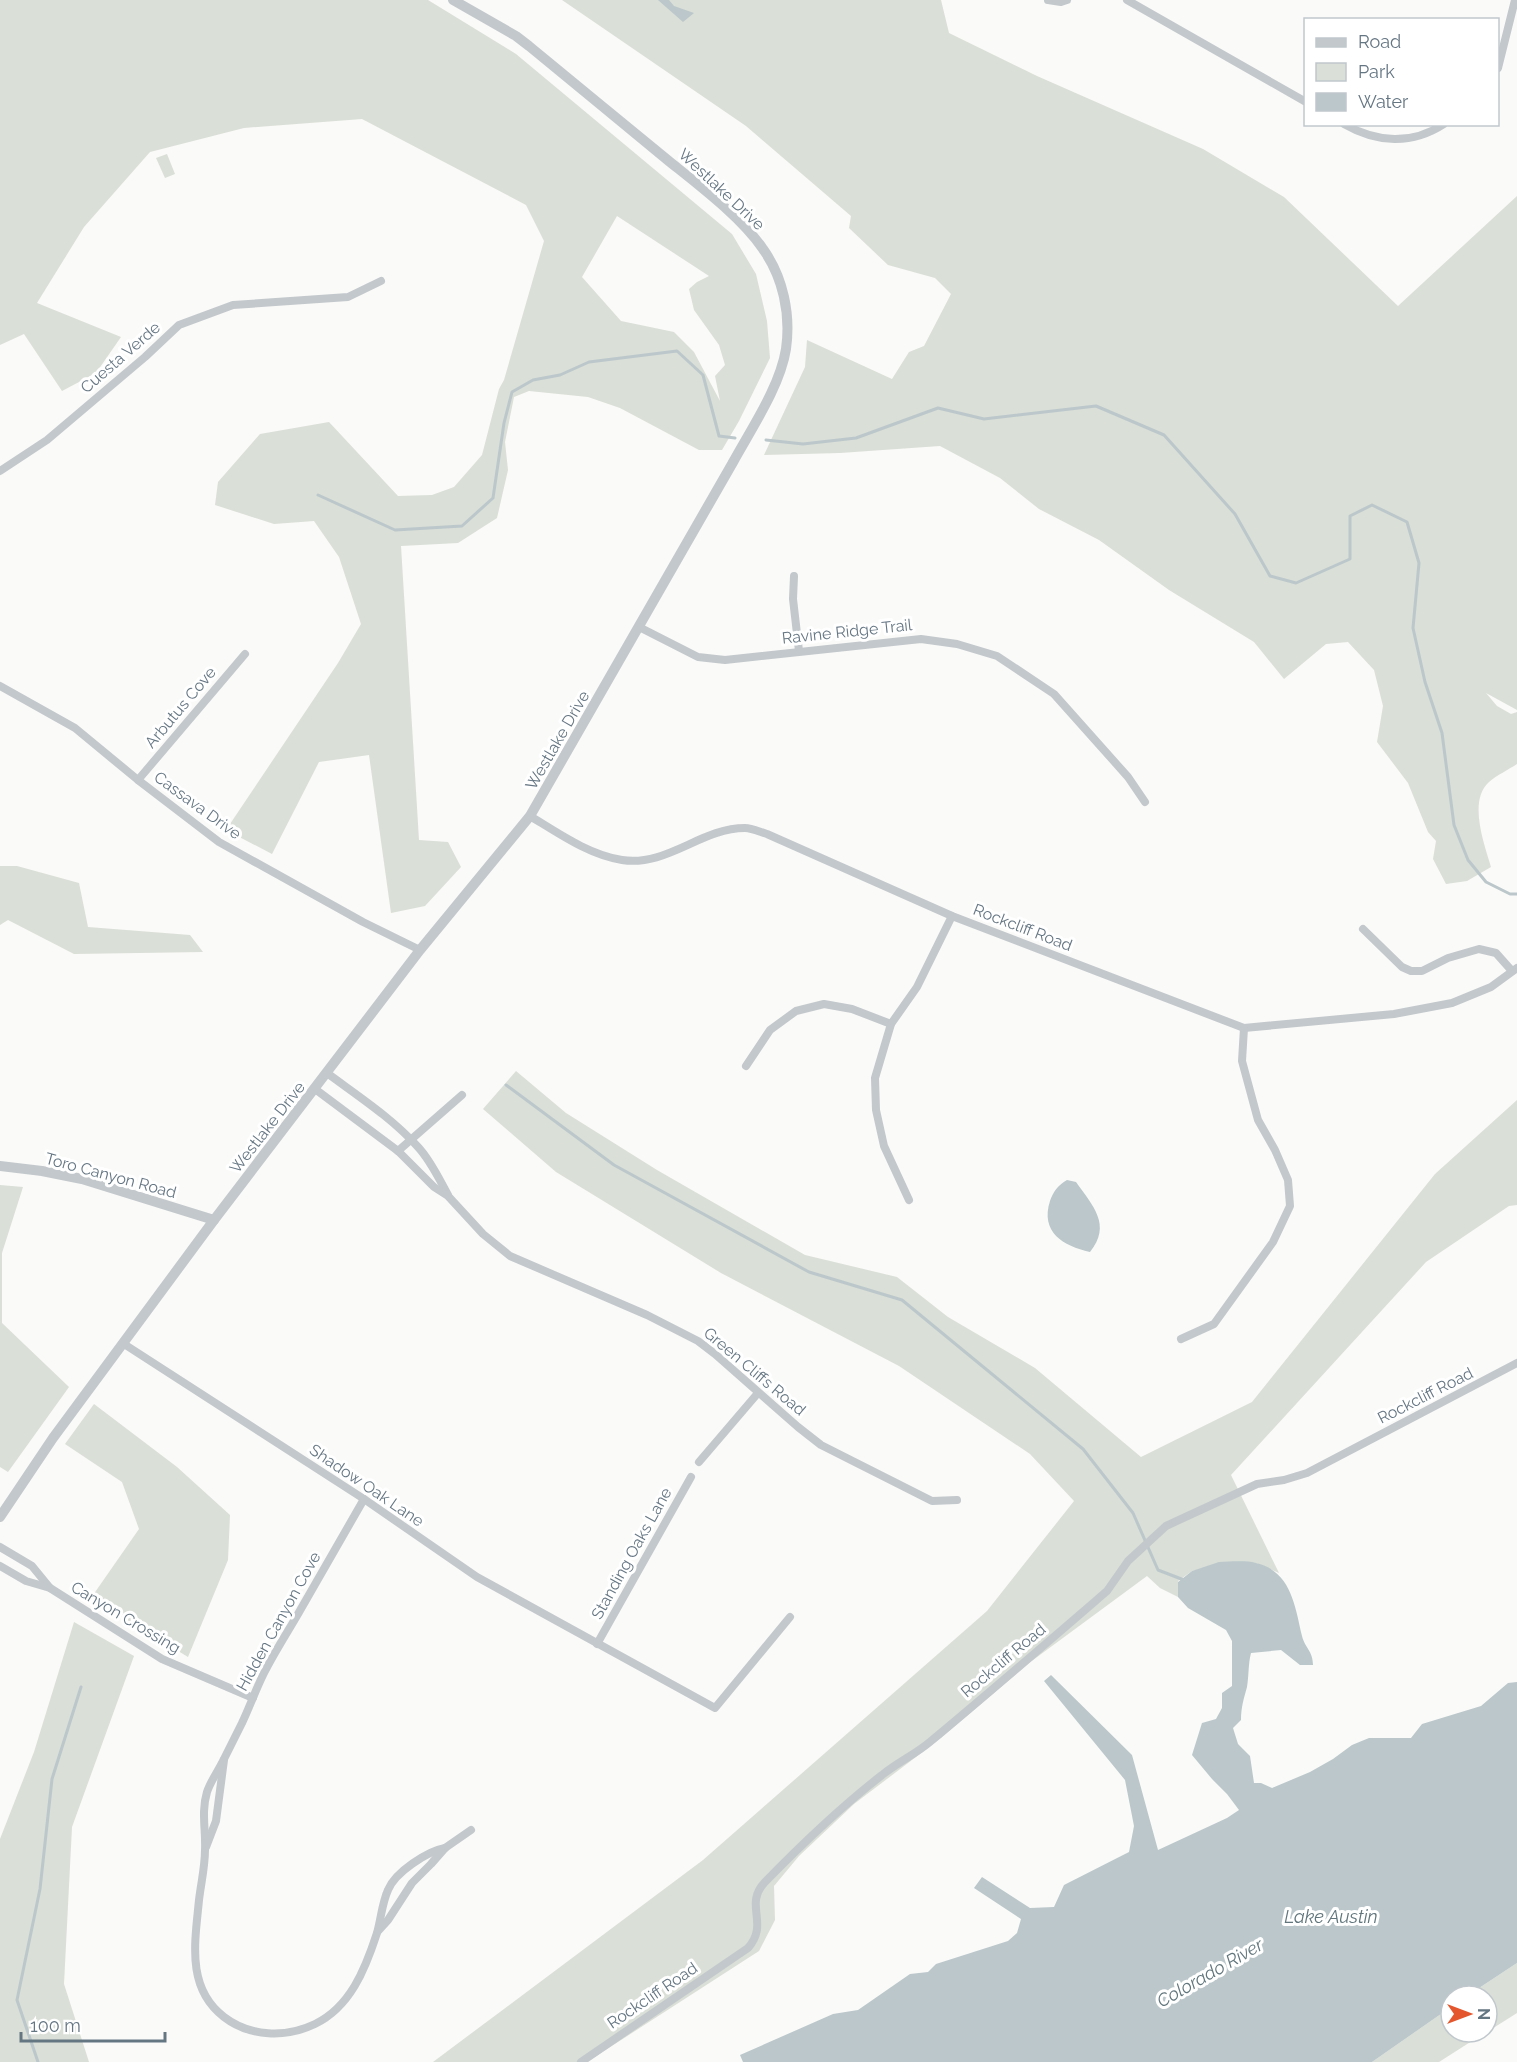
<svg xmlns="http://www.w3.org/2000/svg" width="1517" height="2062" font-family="Raleway,sans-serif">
<rect width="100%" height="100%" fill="#fafaf8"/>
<g fill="#dadfd7" fill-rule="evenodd">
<path d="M0 0H428L516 54 732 234 756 274 767 321 770 358 739 421 722 450H699L620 408 588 397 529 391 514 397 505 442 508 470 497 518 458 543 401 546 419 840 448 842 461 867 425 906 391 913 369 755 319 762 272 854 226 830 338 663 361 624 339 557 314 521 274 524 215 505 218 482 260 434 329 422 398 496 432 495 454 487 482 455 499 389 504 380 544 241 526 205 362 119 244 128 150 152 84 227 37 303 121 337 96 373 62 391 24 334 0 345ZM617 216 709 276 697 282 689 289 694 310 719 345 725 365 715 376 720 401 694 352 674 332 621 321 582 277Z"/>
<path d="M562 0H941L949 33 1037 76 1203 149 1284 197 1398 306 1517 196V710L1486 693 1497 706 1511 714 1517 712V764C1508 770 1497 775 1489 782 1468 801 1484 843 1491 867L1467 881 1446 884 1433 859 1436 841 1428 832 1408 783 1377 742 1383 706 1374 670 1348 642 1326 644 1284 679 1254 642 1169 590 1099 540 1039 509 1000 478 940 446 840 453 764 455 805 367 807 340 892 379 909 352 924 346 951 294 935 278 888 265 849 228 851 216 746 126Z"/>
<path d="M167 154 175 174 165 178 156 158Z"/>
<path d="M0 866H17L79 883 88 927 190 935 203 952 74 954 8 920 0 925Z"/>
<path d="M516 1071 566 1113 657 1170 805 1255 897 1277 948 1317 1035 1368 1141 1457 1252 1402 1435 1174 1517 1100V1205L1509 1206 1426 1262 1231 1475 1279 1573 1256 1563 1237 1562 1192 1571 1178 1581V1597L1160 1588 1147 1576 1029 1663 941 1738 854 1804 799 1856 774 1886 775 1920 759 1951 587 2062H433L703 1860 987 1611 1074 1501 1030 1454 899 1366 721 1273 556 1172 483 1109Z"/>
<path d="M0 1185 23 1187 2 1253V1323L69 1387 8 1472 0 1467Z"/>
<path d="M94 1404 177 1467 230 1515 228 1560 188 1657 91 1598 139 1529 122 1482 65 1444Z"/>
<path d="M74 1622 134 1656 72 1827 64 1984 89 2062H0V1839L34 1752Z"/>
<path d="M1517 1963V2013L1487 2032V1996H1467Z"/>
<path d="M1451 2007V2032H1486L1439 2062H1372Z"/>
</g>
<g fill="#bbc7cb">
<path d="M658 0H669L674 6 694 13 683 22Z"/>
<path d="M1067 1180 1076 1182C1093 1206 1112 1225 1090 1252 1063 1246 1040 1232 1050 1201 1053 1192 1058 1185 1067 1180Z"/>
<path d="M1219 1562C1230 1562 1244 1560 1256 1563 1291 1571 1295 1606 1302 1636 1305 1648 1313 1651 1313 1665H1300L1281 1650 1251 1653C1248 1664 1249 1676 1247 1687 1244 1698 1241 1707 1241 1720L1233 1728 1238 1744 1250 1756 1254 1783H1261L1272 1788 1310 1772 1333 1759 1352 1745 1369 1738H1411L1422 1724 1481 1706 1508 1683 1517 1682V1963L1467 1996H1451V2007L1372 2062H743L740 2055 833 2014 858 2010 910 1974 928 1972 936 1964 1008 1941 1017 1933 1021 1919 974 1888 982 1877 1030 1908 1054 1907 1064 1885 1129 1852 1134 1826 1125 1780 1044 1681 1051 1675 1132 1755 1158 1850 1227 1818 1239 1810 1227 1794 1212 1779 1192 1755 1202 1723 1216 1719 1222 1708V1693L1232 1686V1641L1226 1630 1188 1608 1178 1597V1582L1192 1571Z"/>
</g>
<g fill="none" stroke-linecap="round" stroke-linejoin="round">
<g stroke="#bbc7cb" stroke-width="3">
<path d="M766 440 803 444 856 438 938 408 984 419 1096 406 1164 435 1235 514 1270 576 1296 583 1350 559V516L1372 505 1407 522 1419 563 1413 628 1425 682 1442 733 1454 825 1468 860 1486 882 1510 894H1517"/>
<path d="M318 495 395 530 462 526 493 498 504 423 512 392 533 380 560 375 589 362 677 351 703 375 719 436 735 438"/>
<path d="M506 1085 614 1165 809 1272 902 1300 1083 1449 1133 1513 1158 1570 1184 1580"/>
<path d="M38 2062 17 2000 40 1889 52 1779 81 1687"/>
</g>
<g stroke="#c3c8cc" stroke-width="8">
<path d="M1048 0 1061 2 1067 0"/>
<path d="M1127 0 1306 102"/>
<path d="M1498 68 1515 0"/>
<path d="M1344 124C1377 143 1412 145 1444 124"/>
<path d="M0 471 47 440 145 357 179 325 233 305 348 297 381 281"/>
<path d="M794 576 793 599 799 651"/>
<path d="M639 627 698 657 725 660 921 639 957 644 997 656 1054 694 1128 777 1145 802"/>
<path d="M0 686 75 728 138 780 219 842 363 922 420 950"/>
<path d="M138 780 245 654"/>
<path d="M530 816C558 833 589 855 622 860 667 867 701 828 745 828 752 828 760 832 767 834L952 916 1244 1028 1394 1014 1452 1003 1491 987 1517 968"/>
<path d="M1363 929 1402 967 1411 971H1422L1448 958 1479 949 1496 953 1512 971"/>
<path d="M746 1066 770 1030 796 1011 824 1004 852 1009 891 1024"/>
<path d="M327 1073C358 1096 392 1118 418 1147 431 1161 439 1179 448 1195"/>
<path d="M315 1089 398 1151 434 1187 448 1196 483 1234 510 1256 647 1315 698 1341 715 1354 798 1427 821 1445 932 1501 957 1500"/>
<path d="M398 1151 462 1095"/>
<path d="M909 1200 884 1146 876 1110 875 1078 891 1024 917 987 952 916"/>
<path d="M1181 1339 1214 1324 1273 1242 1290 1206 1288 1180 1275 1150 1258 1120 1242 1061 1244 1028"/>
<path d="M124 1344 364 1499 477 1577 715 1708 790 1617"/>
<path d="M699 1462 758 1393"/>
<path d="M364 1499C342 1537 320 1576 298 1614 287 1633 274 1653 264 1673 256 1689 250 1706 242 1723 236 1735 230 1747 224 1759 219 1770 211 1780 207 1792 201 1812 206 1830 205 1850 205 1867 201 1883 199 1900 195 1942 186 1988 224 2017 250 2037 286 2038 315 2024 350 2007 365 1970 377 1933 381 1919 382 1903 388 1890 395 1872 428 1851 445 1848"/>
<path d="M0 1547 32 1566 50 1588"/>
<path d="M0 1566 26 1581 50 1588 162 1659 253 1698"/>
<path d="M597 1644 691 1477"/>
<path d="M206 1847 216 1821 224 1760"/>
<path d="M378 1931 388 1920 412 1883 431 1864 445 1848 471 1830"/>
<path d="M581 2062 748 1948C770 1923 743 1905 765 1882 801 1845 842 1806 882 1775 898 1762 916 1754 931 1741 990 1692 1049 1641 1107 1591L1128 1561 1166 1526 1257 1484 1284 1480 1307 1473 1517 1363"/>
</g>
<g stroke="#c3c8cc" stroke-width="10">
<path d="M0 1166 42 1171 82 1179 214 1220"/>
<path d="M0 1517 53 1438 214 1220 420 950 530 816 732 464C751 429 780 387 786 349 791 314 783 277 763 249 742 218 700 186 670 162 623 123 576 85 529 46L516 36 453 0"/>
</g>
</g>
<g text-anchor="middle" stroke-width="6" stroke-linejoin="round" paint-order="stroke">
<g font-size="16" fill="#657683" stroke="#fff">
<text transform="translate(722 189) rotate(43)" y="6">Westlake Drive</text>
<text transform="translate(120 357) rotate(-41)" y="6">Cuesta Verde</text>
<text transform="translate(847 631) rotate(-6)" y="6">Ravine Ridge Trail</text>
<text transform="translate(180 707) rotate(-50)" y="6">Arbutus Cove</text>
<text transform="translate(557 740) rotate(-60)" y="6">Westlake Drive</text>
<text transform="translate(198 805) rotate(36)" y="6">Cassava Drive</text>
<text transform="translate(1023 927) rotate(21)" y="6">Rockcliff Road</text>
<text transform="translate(267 1127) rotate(-52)" y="6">Westlake Drive</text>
<text transform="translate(111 1175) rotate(15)" y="6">Toro Canyon Road</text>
<text transform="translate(755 1371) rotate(40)" y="6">Green Cliffs Road</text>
<text transform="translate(1425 1395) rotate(-27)" y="6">Rockcliff Road</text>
<text transform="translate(367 1485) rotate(34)" y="6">Shadow Oak Lane</text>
<text transform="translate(631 1553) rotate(-61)" y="6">Standing Oaks Lane</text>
<text transform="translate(126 1617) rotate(31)" y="6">Canyon Crossing</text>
<text transform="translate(278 1621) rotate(-61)" y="6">Hidden Canyon Cove</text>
<text transform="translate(1003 1660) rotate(-40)" y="6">Rockcliff Road</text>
<text transform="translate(652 1995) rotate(-34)" y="6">Rockcliff Road</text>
</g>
<g font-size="18" font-style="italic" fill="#60757c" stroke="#fff">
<text x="1331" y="1923">Lake Austin</text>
<text transform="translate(1210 1973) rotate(-30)" y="6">Colorado River</text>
</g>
</g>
<rect x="1304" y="18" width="195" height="108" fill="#ffffff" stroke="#c1c8cd" stroke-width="1.5"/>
<rect x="1316" y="38" width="30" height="9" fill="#c3c8cc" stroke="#c1c8cd" stroke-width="1.5"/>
<text x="1358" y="48" font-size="18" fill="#657683">Road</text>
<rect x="1316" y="63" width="30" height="18" fill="#dadfd7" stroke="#c1c8cd" stroke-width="1.5"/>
<text x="1358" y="78" font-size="18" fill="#657683">Park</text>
<rect x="1316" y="93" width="30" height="18" fill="#bbc7cb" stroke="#c1c8cd" stroke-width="1.5"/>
<text x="1358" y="108" font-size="18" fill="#657683">Water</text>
<g transform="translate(1469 2014) rotate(90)"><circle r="28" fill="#ffffff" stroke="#c1c8cd" stroke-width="1.5"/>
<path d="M0-4.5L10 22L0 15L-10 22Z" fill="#e4572e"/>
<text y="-9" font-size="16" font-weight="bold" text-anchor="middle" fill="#657683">N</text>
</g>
<path d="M21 2032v9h144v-9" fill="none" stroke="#657683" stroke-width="3"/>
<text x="30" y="2032" font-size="18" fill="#657683" stroke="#ffffff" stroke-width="4.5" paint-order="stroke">100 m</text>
</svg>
